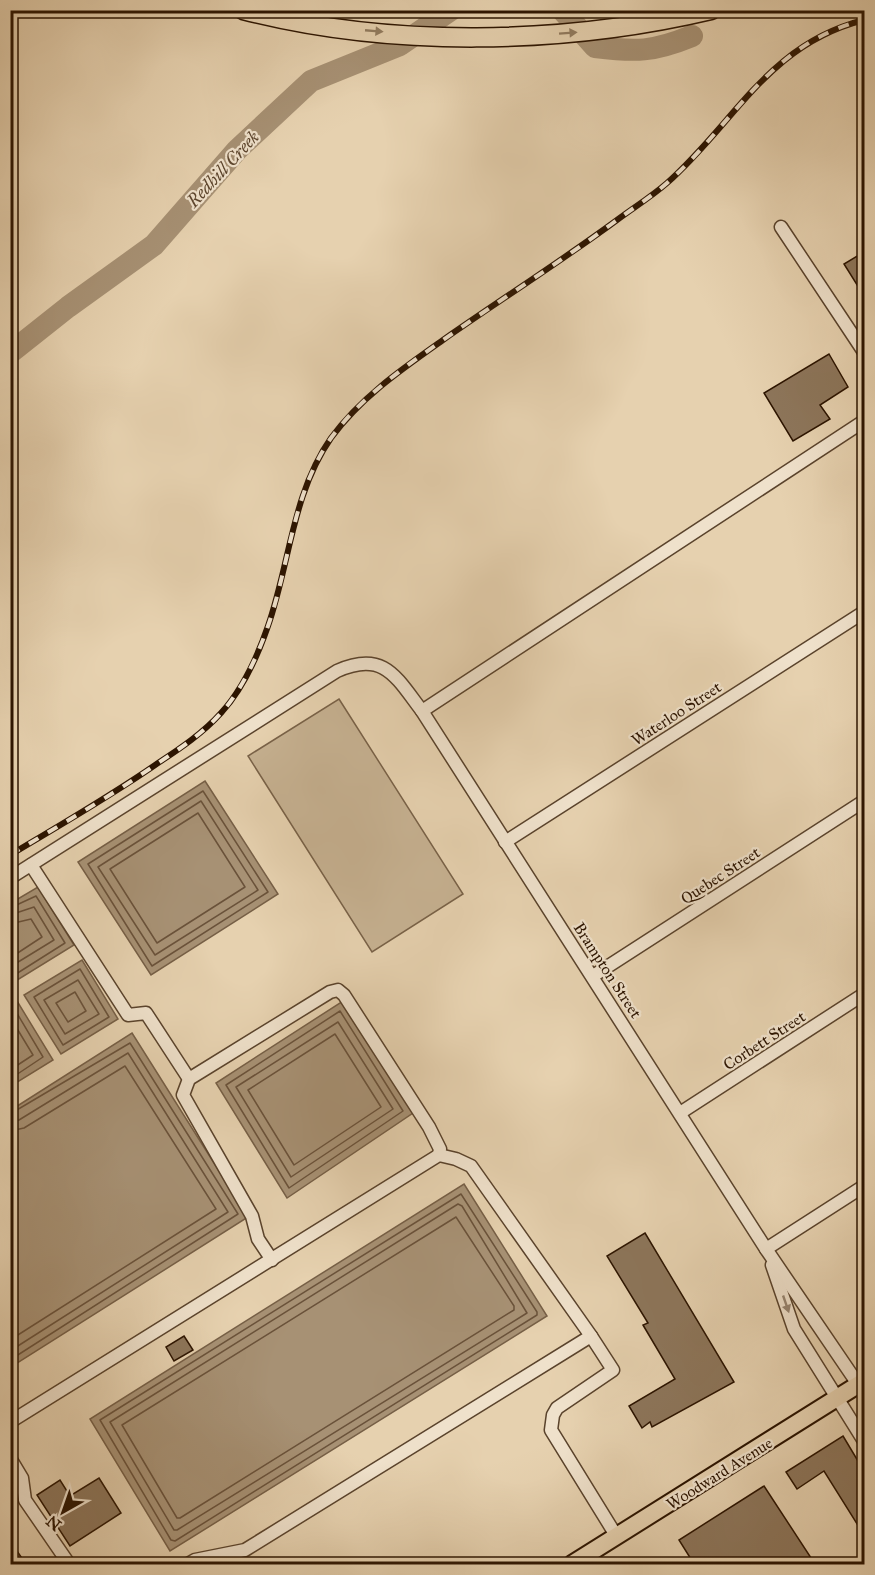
<svg xmlns="http://www.w3.org/2000/svg" width="875" height="1575" font-family="'IM FELL Great Primer',serif">
<rect width="100%" height="100%" fill="#e6d1af"/>
<filter id="stains"><feTurbulence type="fractalNoise" baseFrequency=".00333" numOctaves="4"/><feColorMatrix values="0 0 0 0 .2 0 0 0 0 .09 0 0 0 0 .02 0 0 0 .5 -.17"/></filter>
<radialGradient id="worn" r=".72"><stop offset=".6" stop-color="#630" stop-opacity="0"/><stop offset="1" stop-color="#630" stop-opacity=".3"/></radialGradient>
<path fill="#c6b191" stroke="#796248" stroke-width="1.5" d="M339 699 463 894 372 952 248 756Z"/>
<g fill="#a79174" stroke="#765f46" stroke-width="1.5">
<path d="M205 781 278 894 151 975 78 862Z"/>
<path d="M38 887 74 945 14 982 10 977 11 903Z"/>
<path d="M82 960 118 1019 61 1054 24 995Z"/>
<path d="M17 1001 53 1060 11 1086V1005Z"/>
<path d="M343 1001 413 1113 287 1198 216 1083Z"/>
<path d="M132 1033 248 1217 11 1367V1110Z"/>
<path d="M464 1184 547 1316 170 1551 90 1419Z"/>
</g>
<g fill="none" stroke-linecap="round" stroke-linejoin="round">
<g stroke="#6a523a" stroke-width="1.5">
<path d="M203 791 268 892 152 966 88 864Z"/>
<path d="M201 801 258 890 155 955 98 867Z"/>
<path d="M198 813 245 887 157 943 110 869Z"/>
<path d="M10 908 36 896 65 943 16 974 10 975"/>
<path d="M10 915 34 907 54 940 10 967"/>
<path d="M10 924 31 919 42 937 10 958"/>
<path d="M80 969 109 1017 63 1045 34 997Z"/>
<path d="M78 980 99 1014 65 1034 44 1000Z"/>
<path d="M75 992 86 1011 68 1022 56 1003Z"/>
<path d="M10 1009 15 1010 43 1057 10 1079"/>
<path d="M340 1011 403 1111 289 1188 226 1085Z"/>
<path d="M10 1017 33 1055 10 1070"/>
<path d="M338 1022 393 1109 291 1177 236 1087Z"/>
<path d="M335 1034 381 1107 294 1165 248 1090Z"/>
<path d="M10 1114 130 1043 238 1214 10 1360"/>
<path d="M10 1122 19 1120 128 1053 228 1212 10 1351"/>
<path d="M10 1131 24 1128 125 1066 216 1209 10 1340"/>
<path d="M461 1194 537 1312V1315L175 1541 171 1540 100 1420Z"/>
<path d="M458 1204 462 1206 527 1313 177 1530H174L110 1422Z"/>
<path d="M456 1217 514 1306V1310L180 1518H177L122 1425Z"/>
</g>
<g stroke="#a79174" stroke-width="22">
<path d="M562 10 595 47C636 52 653 52 692 36"/>
<path d="M10 353 68 307 154 245 237 150 311 81 400 45 451 10"/>
</g>
</g>
<g fill="#8d765b" stroke="#2c1400" stroke-width="1.5">
<path d="M864 252V296L844 264Z"/>
<path d="M829 354 848 387 820 405 830 419 793 441 764 393Z"/>
<path d="M645 1233 734 1382 652 1427 650 1422 642 1428 629 1406 675 1379 643 1325 648 1323 607 1256Z"/>
<path d="M184 1336 193 1350 174 1361 166 1347Z"/>
<path d="M843 1436 864 1471V1535L824 1471 797 1489 786 1472Z"/>
<path d="M99 1478 121 1513 70 1546 37 1495 60 1480 70 1496Z"/>
<path d="M764 1486 815 1564H694L679 1540Z"/>
<path d="M10 1541 26 1564H10Z"/>
</g>
<g fill="none" stroke-linecap="round" stroke-linejoin="round">
<g stroke="#5a432c" stroke-width="15">
<g id="minor">
<path d="M781 227 864 352"/>
<path d="M422 711 864 421"/>
<path d="M505 842 864 612"/>
<path d="M31 865 128 1015 146 1013 189 1079"/>
<path d="M10 878 337 671C384 650 396 677 422 711L766 1249 864 1393"/>
<path d="M593 976 864 801"/>
<path d="M680 1113 864 994"/>
<path d="M766 1249 864 1186"/>
<path d="M272 1260 258 1239 252 1216 183 1095 189 1079 330 992 338 990 344 995 429 1127 440 1149 439 1155"/>
<path d="M772 1265 794 1329 864 1441"/>
<path d="M591 1336 613 1370 557 1408 553 1415 551 1430 617 1537"/>
<path d="M10 1422 439 1155 456 1159 471 1166 591 1336 245 1550 195 1560 188 1564"/>
<path d="M10 1458 22 1478 25 1500 69 1564"/>
</g>
</g>
<g stroke="#2c1400" stroke-width="20">
<path id="major" d="M572 1564 864 1381"/>
</g>
<g stroke="#2c1400" stroke-width="21">
<path id="highway" d="M243 10C390 48 563 45 711 10"/>
</g>
<use href="#minor" stroke="#efe1cb" stroke-width="12"/>
<use href="#major" stroke="#e6d1af" stroke-width="16"/>
<use href="#highway" stroke="#e6d1af" stroke-width="18"/>
<g stroke="#2c1400" stroke-width="6">
<path id="rail" d="M10 855C60 825 111 796 158 763 181 748 203 733 221 713 242 690 258 655 268 626 290 563 292 494 331 438 361 397 402 369 443 340 500 300 560 262 617 220 633 208 651 197 667 183 735 123 768 44 864 20"/>
</g>
<use href="#rail" stroke="#efe1cb" stroke-width="4" stroke-dasharray="11" stroke-linecap="butt"/>
</g>
<defs><path id="oneway-solid" d="M-6-.8H1V-3.2L6.5 0L1 3.2V.8H-6Z" transform="scale(1.5)"/></defs>
<g fill="#927c60">
<use href="#oneway-solid" transform="translate(374 31) rotate(5)"/>
<use href="#oneway-solid" transform="translate(568 33) rotate(-4)"/>
</g>
<use fill="#978570" href="#oneway-solid" transform="translate(786 1304) rotate(71)"/>
<g text-anchor="middle" stroke-width="4.5" stroke-linejoin="round" paint-order="stroke">
<g font-size="16" fill="#2c1400" stroke="#efe1cb">
<text transform="translate(676 713) rotate(-33)" y="6">Waterloo Street</text>
<text transform="translate(720 875) rotate(-33)" y="6">Quebec Street</text>
<text transform="translate(608 970) rotate(57)" y="6">Brampton Street</text>
<text transform="translate(764 1040) rotate(-33)" y="6">Corbett Street</text>
<text transform="translate(719 1473) rotate(-32)" y="6">Woodward Avenue</text>
</g>
<g font-size="18" font-style="italic" fill="#5d462e" stroke="#efe1cb">
<text transform="translate(223 169) rotate(-47)" y="6">Redhill Creek</text>
</g>
</g>
<rect width="875" height="1575" fill="none" stroke="#e6d1af" stroke-width="36"/>
<rect x="12" y="12" width="851" height="1551" fill="none" stroke="#2c1400" stroke-width="3"/>
<rect x="18" y="18" width="839" height="1539" fill="none" stroke="#2c1400" stroke-width="1.5"/>
<g transform="translate(63 1512) rotate(220)" stroke="#efe1cb" stroke-width="4.5" paint-order="stroke">
<path d="M0-4.5L10 22L0 15L-10 22Z" fill="#2c1400"/>
<text y="-9" font-size="16" font-weight="bold" text-anchor="middle" fill="#2c1400">N</text>
</g>
<rect width="100%" height="100%" filter="url(#stains)"/>
<rect width="100%" height="100%" fill="url(#worn)"/>
</svg>
